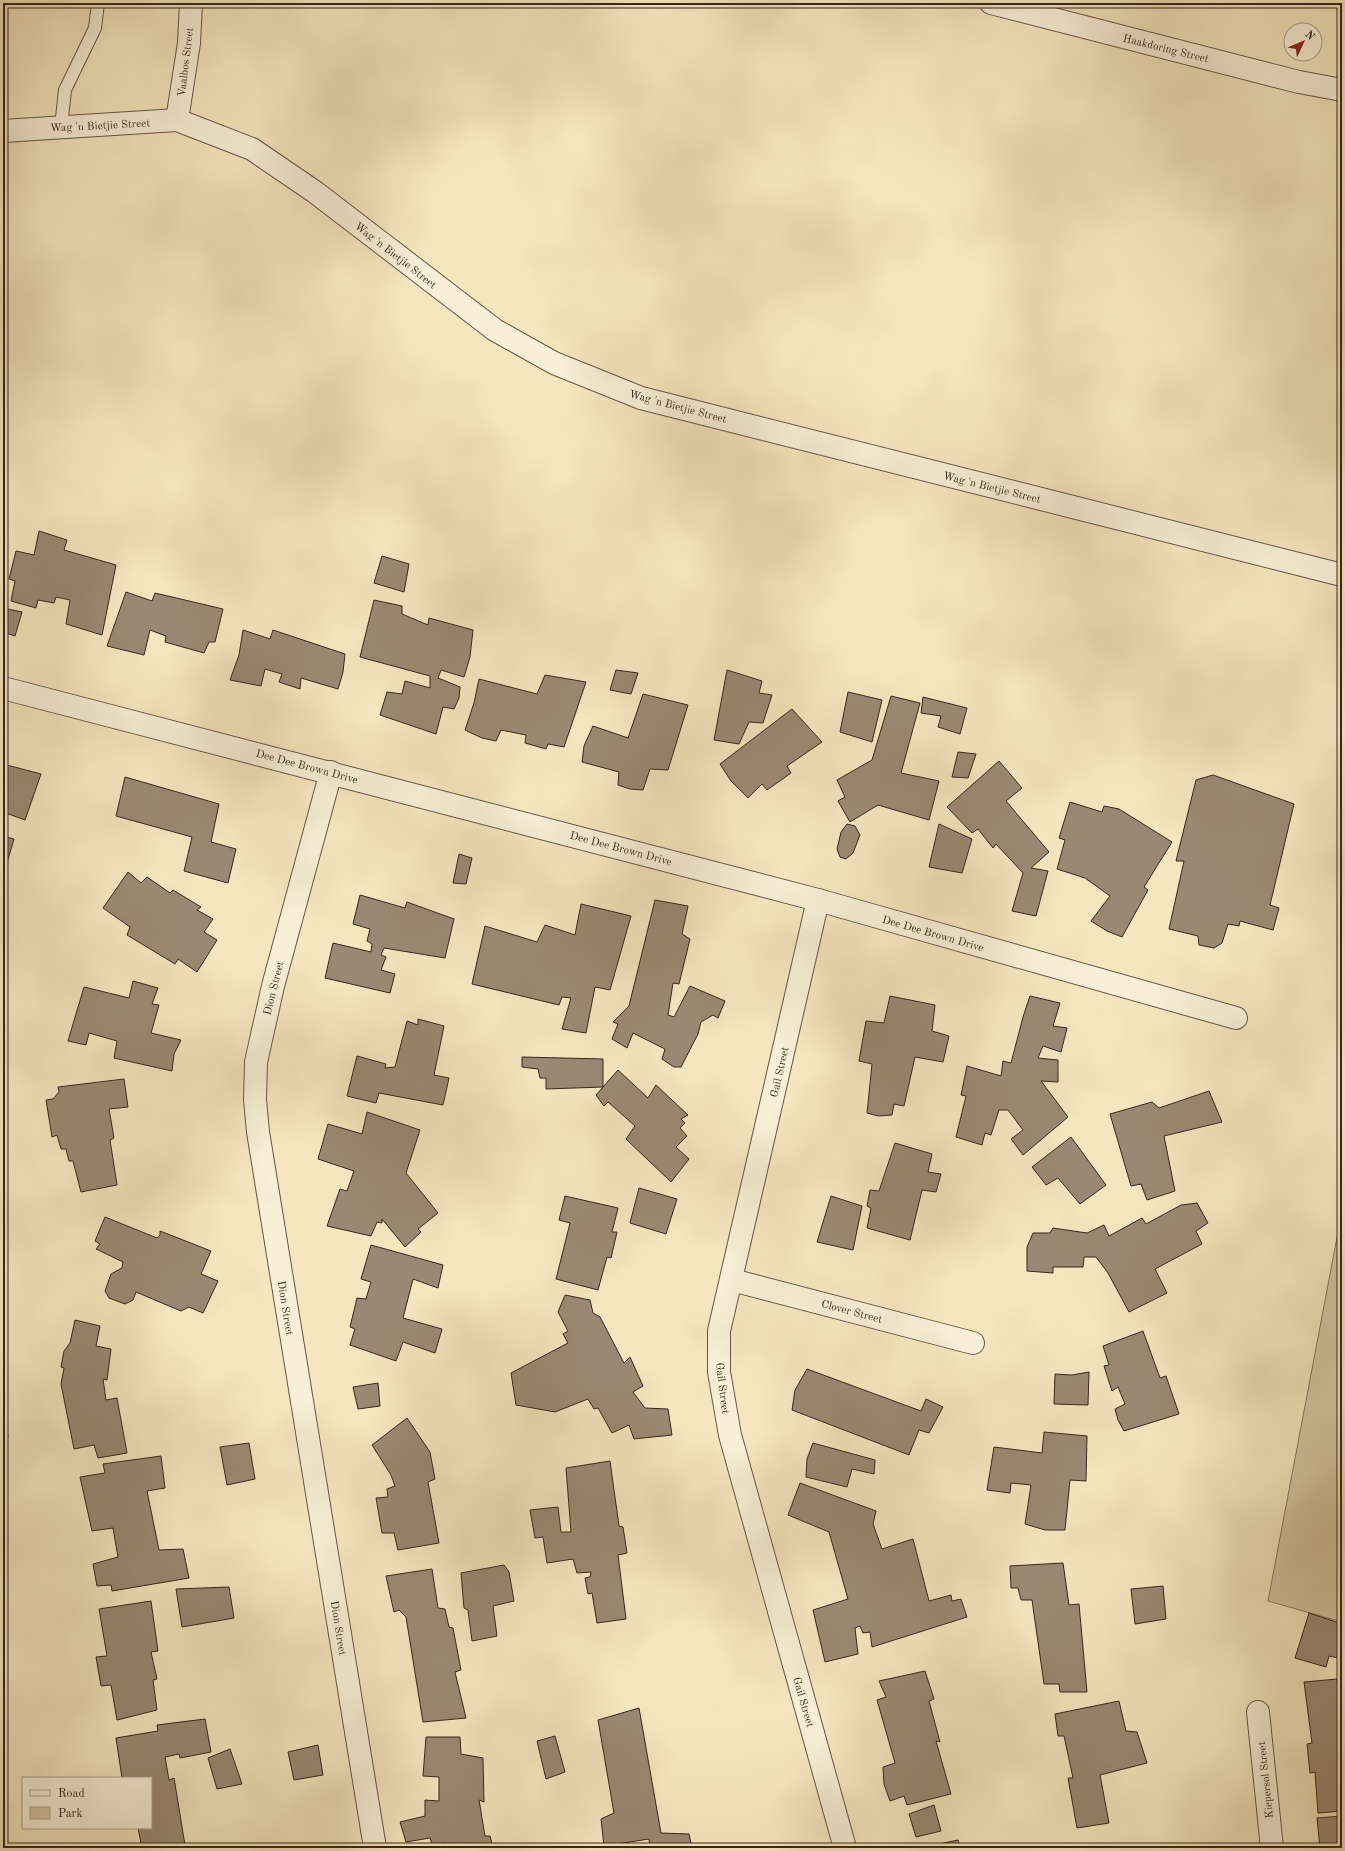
<svg xmlns="http://www.w3.org/2000/svg" width="1345" height="1851" font-family="'Old Standard TT',serif">
<rect width="100%" height="100%" fill="#f5e6c0"/>
<filter id="stains"><feTurbulence type="fractalNoise" baseFrequency=".005" numOctaves="4"/><feColorMatrix values="0 0 0 0 .2 0 0 0 0 .09 0 0 0 0 .02 0 0 0 .5 -.17"/></filter>
<radialGradient id="worn" r=".72"><stop offset=".6" stop-color="#630" stop-opacity="0"/><stop offset="1" stop-color="#630" stop-opacity=".3"/></radialGradient>
<path fill="#d5c5a4" stroke="#867560" d="M1342 1211V1622L1268 1601Z"/>
<g fill="#9a8972" stroke="#37251d">
<path d="M39 531 67 540 64 550 116 565 102 635 66 624 70 600 56 597 54 603 38 600 36 608 11 601 15 581 9 579 16 551 34 555Z"/>
<path d="M382 556 409 564 404 592 374 583Z"/>
<path d="M126 592 152 601 155 593 223 609 215 642H209L204 653 165 642 166 636 150 630 144 655 107 646Z"/>
<path d="M374 600 402 606V614L428 625 429 618 473 630 470 657 464 677 441 670 438 678 460 687 459 698 454 709 443 707 436 734 380 715 387 692 402 694 405 681 430 688V676L360 657Z"/>
<path d="M3 608 22 612 15 636 3 632Z"/>
<path d="M243 630 270 639 273 630 345 654 343 672 338 689 301 678 300 689 279 682 282 674 265 669 261 686 230 680 239 655Z"/>
<path d="M616 670 638 673 631 694 610 690Z"/>
<path d="M727 670 762 681 759 693 772 695 763 723 749 722 739 744 714 740Z"/>
<path d="M545 675 586 682 564 747 548 744 546 749 525 743 526 735 501 730 496 741 482 738 465 730 474 703 479 679 537 694Z"/>
<path d="M848 692 882 700 872 742 840 732Z"/>
<path d="M643 694 688 705 668 770 650 769 643 790 630 789 618 785 619 772 582 762 584 746 593 726 628 738Z"/>
<path d="M891 696 920 703 901 773 939 781 929 820 878 805 850 822 838 801 845 797 837 780 872 760Z"/>
<path d="M923 697 967 708 960 734 938 727 941 716 921 713Z"/>
<path d="M792 709 822 742 787 766 791 773 767 790 762 784 748 798 731 781 720 764Z"/>
<path d="M958 752 976 754 968 778 952 777Z"/>
<path d="M999 761 1022 788 1006 801 1049 852 1031 868 1048 871 1036 916 1012 911 1023 873 996 844 993 848 978 829 972 833 947 807Z"/>
<path d="M3 764 41 774 25 820 3 812Z"/>
<path d="M1213 775 1294 804 1270 905 1279 908 1273 930 1240 921 1239 926 1228 924 1222 943 1214 948 1199 945 1198 936 1169 929 1184 861H1176L1196 780Z"/>
<path d="M125 777 219 804 211 842 236 849 228 883 184 871 192 837 116 816Z"/>
<path d="M1070 802 1102 812 1104 806 1119 809 1172 842 1144 887 1148 890 1122 937 1107 931 1091 921 1110 896 1085 878 1057 869 1065 840 1059 838Z"/>
<path d="M847 824 855 826 860 835 853 853 846 859 840 857 837 849 841 832Z"/>
<path d="M939 824 972 839 962 873 929 867Z"/>
<path d="M3 836 14 839 7 863 3 862Z"/>
<path d="M459 854 472 858 466 884 453 883Z"/>
<path d="M128 872 141 883 147 877 170 893 173 890 201 907 197 910 213 919 204 932 217 940 197 972 178 959 175 964 127 935 130 927 103 908Z"/>
<path d="M360 895 405 908 407 902 454 919 445 958 384 948 381 955 386 957 381 970 395 974 390 993 325 978 333 943 371 952 372 944 367 941 370 929 353 924Z"/>
<path d="M655 900 688 906 682 934 690 939 679 984 673 983 668 1015 674 1017 690 986 725 1001 718 1018 713 1015 701 1022 698 1034 681 1067H674L662 1059 665 1049 633 1033 627 1048 612 1039 618 1024 613 1022 629 1006Z"/>
<path d="M581 904 631 916 610 990 595 987 586 1033 562 1029 571 998 562 997 559 1005 472 984 485 926 537 942 545 925 575 935Z"/>
<path d="M133 981 158 988 152 1004 159 1005 151 1033 181 1040 174 1054 172 1071 114 1058 117 1041 89 1033 86 1045 68 1041 84 987 129 998Z"/>
<path d="M890 996 935 1005 932 1031 949 1036 943 1062 915 1057 904 1106 894 1104 892 1115 878 1116 867 1113 872 1064 859 1061 866 1021 884 1023Z"/>
<path d="M1030 996 1060 1003 1053 1026 1067 1028 1061 1052 1043 1046 1038 1058 1058 1060V1082L1041 1081 1068 1117 1023 1155 1011 1139 1023 1130 1008 1110H999L991 1135 985 1133 982 1145 956 1137 966 1096 961 1095 967 1066 1001 1076 1003 1061 1011 1063 1023 1017Z"/>
<path d="M418 1019 444 1026 434 1075 449 1078 443 1105 379 1093 376 1103 347 1096 357 1056 386 1064 385 1068 395 1067 407 1021 418 1025Z"/>
<path d="M522 1057 603 1059V1087L546 1089V1078H540L538 1069 522 1067Z"/>
<path d="M618 1070 648 1098 656 1085 688 1115 681 1119 685 1123 680 1128 687 1136 676 1147 689 1159 671 1182 626 1139 635 1126 608 1102 604 1106 596 1095Z"/>
<path d="M124 1079 128 1107 109 1109 114 1138 110 1140 117 1185 81 1192 73 1161H69L66 1149H61L57 1135 52 1137 46 1100 53 1099 59 1092 58 1087Z"/>
<path d="M1209 1091 1222 1122 1164 1136 1175 1191 1147 1200 1141 1184 1131 1186 1110 1114 1152 1102 1159 1108Z"/>
<path d="M367 1112 420 1130 406 1173 438 1213 418 1229 421 1232 405 1247 382 1219V1223L377 1222 371 1236 327 1226 340 1189 347 1191 354 1171 318 1159 328 1124 362 1134Z"/>
<path d="M1071 1137 1106 1185 1080 1204 1058 1178 1046 1185 1032 1167Z"/>
<path d="M895 1143 932 1154 928 1172 941 1174 936 1192 922 1190 910 1240 867 1228 871 1208 867 1206 870 1190 879 1191Z"/>
<path d="M639 1188 677 1199 666 1234 630 1223Z"/>
<path d="M565 1196 618 1208 612 1232H617L611 1258 607 1257 598 1290 556 1279 570 1223 559 1220Z"/>
<path d="M831 1196 862 1206 853 1250 817 1242Z"/>
<path d="M1197 1203 1208 1223 1196 1231 1202 1244 1155 1269 1167 1293 1129 1312 1108 1273 1096 1257H1084L1083 1267H1053V1273L1027 1271V1247L1033 1233H1050L1053 1228 1087 1233 1104 1225 1109 1236 1142 1218 1146 1224 1181 1205Z"/>
<path d="M105 1217 157 1238 160 1235V1231L211 1251 201 1274 218 1281 203 1313 189 1307 181 1311 136 1292 133 1300 125 1304 109 1298 105 1291 111 1274 122 1268 123 1262 96 1249 100 1244 95 1241Z"/>
<path d="M371 1245 443 1265 438 1288 413 1279 403 1318 442 1329 435 1353 403 1342 396 1361 350 1345 355 1329 350 1327 357 1298 366 1299 371 1282 361 1279Z"/>
<path d="M565 1295 590 1300 593 1313 600 1317 624 1363 630 1357 643 1386 633 1392 645 1408 668 1409 672 1435 634 1439 629 1425 612 1433 598 1408 594 1409 588 1399 555 1412 516 1405 511 1373 568 1343 563 1334 568 1331 558 1312Z"/>
<path d="M75 1320 100 1326 96 1346 111 1349 107 1380 103 1379 106 1400 117 1398 127 1453 98 1458 94 1445 74 1449 61 1384 64 1368 61 1367 64 1351 70 1343Z"/>
<path d="M1143 1331 1160 1378 1166 1376 1179 1414 1124 1431 1118 1420 1115 1409 1125 1404 1118 1387 1112 1391 1104 1366 1109 1365 1103 1346Z"/>
<path d="M807 1369 921 1411 926 1399 943 1407 929 1433 919 1430 909 1455 792 1410 795 1390Z"/>
<path d="M1089 1372 1088 1405 1054 1404 1055 1374 1072 1375Z"/>
<path d="M378 1383 380 1406 358 1409 353 1387Z"/>
<path d="M3 1417H5L8 1437 3 1438Z"/>
<path d="M407 1418 430 1452 435 1479 428 1482 439 1543 398 1550 394 1533H382L376 1498 388 1497 387 1489 395 1486 391 1475 372 1445Z"/>
<path d="M1044 1432 1087 1436 1086 1481 1070 1480 1065 1530H1045L1025 1524 1031 1485 1011 1483 1010 1493 987 1490 994 1447 1042 1453Z"/>
<path d="M249 1443 255 1479 227 1485 220 1447Z"/>
<path d="M813 1443 875 1460 874 1474 852 1469 847 1487 806 1477 807 1459Z"/>
<path d="M161 1456 165 1488 147 1491 159 1550 183 1549 189 1578 112 1591 111 1585 97 1586 93 1564 118 1557 113 1528 92 1531 80 1477 105 1473 103 1464Z"/>
<path d="M610 1461 619 1526 623 1527 627 1553 618 1555 626 1619 597 1623 592 1593 588 1594 585 1578 590 1577 591 1572 577 1573 573 1559 547 1563 543 1537 535 1538 530 1510 558 1507 561 1532H571L566 1468Z"/>
<path d="M800 1483 876 1511 873 1524 882 1549 913 1539 929 1601 951 1595 952 1601 961 1599 967 1617 872 1647 870 1632 863 1633 860 1626 855 1628 858 1654 825 1662 813 1610 848 1599 829 1532 788 1515Z"/>
<path d="M1063 1563 1069 1605 1079 1604 1087 1692H1060L1059 1684H1044L1032 1600H1021L1018 1588H1011L1010 1566Z"/>
<path d="M504 1565 509 1572 514 1601 493 1606 497 1636 472 1641 468 1610 464 1608 461 1573Z"/>
<path d="M432 1569 438 1608 445 1609 449 1627 453 1628 461 1670 455 1672 466 1718 423 1722 406 1617 399 1610 394 1612 386 1576Z"/>
<path d="M1163 1586 1166 1619 1135 1624 1131 1589Z"/>
<path d="M229 1587 234 1618 182 1627 176 1589Z"/>
<path d="M151 1601 158 1651 151 1652 157 1679 153 1680 157 1710 117 1720 111 1685 101 1686 96 1657 107 1656 99 1609Z"/>
<path d="M1309 1613 1342 1624V1659L1329 1656 1326 1667 1295 1658Z"/>
<path d="M925 1671 934 1699 929 1701 940 1742 936 1741 951 1794 907 1805 904 1796 890 1801 884 1784 883 1767 895 1763 877 1700 886 1697 879 1681Z"/>
<path d="M1337 1679 1338 1692H1342V1811L1318 1813 1315 1772 1310 1773 1307 1744 1312 1743 1304 1682Z"/>
<path d="M1119 1701 1126 1731 1137 1732 1147 1763 1100 1775 1109 1823 1077 1828 1068 1778H1073L1064 1736H1058L1055 1714Z"/>
<path d="M639 1708 661 1833 689 1834 692 1848H650L649 1839 604 1846 601 1819 614 1813 598 1720Z"/>
<path d="M205 1719 211 1752 180 1758 179 1754 165 1757 169 1780 174 1778 185 1845 170 1848H142L138 1828H151V1778H122L116 1738 158 1731 157 1725Z"/>
<path d="M555 1736 565 1772 546 1779 537 1741Z"/>
<path d="M426 1737H460L461 1754 483 1758 484 1802 479 1800 485 1836H490L493 1848H447L446 1843 432 1844 430 1838 406 1842 400 1822 425 1816V1800L439 1801V1777L423 1776Z"/>
<path d="M318 1745 323 1775 294 1780 288 1752Z"/>
<path d="M230 1749 242 1784 217 1789 208 1758Z"/>
<path d="M934 1805 941 1831 916 1837 909 1814Z"/>
<path d="M1342 1816V1848H1320L1317 1818Z"/>
<path d="M3 1821 7 1848H3Z"/>
<path d="M958 1840 960 1848H920Z"/>
</g>
<g fill="none" stroke-linecap="round" stroke-linejoin="round">
<g stroke="#665546" stroke-width="14">
<path id="lane" d="M61 127 65 90 95 28 98 3"/>
</g>
<g stroke="#665546" stroke-width="24">
<g id="street">
<path d="M991 3 1299 82 1342 90"/>
<path d="M177 120 189 43 191 3"/>
<path d="M3 131 177 120 252 149 315 192 495 330 554 363 641 398 1342 575"/>
<path d="M3 688 818 900 1236 1018"/>
<path d="M331 772 273 986 256 1062 255 1100 258 1132 375 1848"/>
<path d="M818 900 719 1331V1372L730 1435 845 1848"/>
<path d="M732 1280 973 1343"/>
<path d="M1258 1712 1272 1848"/>
</g>
</g>
<use href="#lane" stroke="#f8efd6" stroke-width="12"/>
<use href="#street" stroke="#f8efd6" stroke-width="22"/>
</g>
<g text-anchor="middle" stroke-width="4" stroke-linejoin="round" paint-order="stroke">
<g font-size="11" fill="#37251d" stroke="#f8efd6">
<text transform="translate(1166 48) rotate(14)" y="4">Haakdoring Street</text>
<text transform="translate(185 62) rotate(-83)" y="4">Vaalbos Street</text>
<text transform="translate(100 125) rotate(-3)" y="4">Wag 'n Bietjie Street</text>
<text transform="translate(396 255) rotate(38)" y="4">Wag 'n Bietjie Street</text>
<text transform="translate(678 406) rotate(15)" y="4">Wag 'n Bietjie Street</text>
<text transform="translate(992 487) rotate(14)" y="4">Wag 'n Bietjie Street</text>
<text transform="translate(307 766) rotate(15)" y="4">Dee Dee Brown Drive</text>
<text transform="translate(621 848) rotate(15)" y="4">Dee Dee Brown Drive</text>
<text transform="translate(933 933) rotate(16)" y="4">Dee Dee Brown Drive</text>
<text transform="translate(273 988) rotate(-76)" y="4">Dion Street</text>
<text transform="translate(779 1072) rotate(-77)" y="4">Gail Street</text>
<text transform="translate(286 1308) rotate(81)" y="4">Dion Street</text>
<text transform="translate(852 1311) rotate(15)" y="4">Clover Street</text>
<text transform="translate(723 1388) rotate(83)" y="4">Gail Street</text>
<text transform="translate(339 1628) rotate(81)" y="4">Dion Street</text>
<text transform="translate(804 1702) rotate(74)" y="4">Gail Street</text>
<text transform="translate(1265 1780) rotate(-96)" y="4">Kiepersol Street</text>
</g>
</g>
<rect width="1345" height="1851" fill="none" stroke="#f5e6c0" stroke-width="16"/>
<rect x="4" y="4" width="1337" height="1843" fill="none" stroke="#37251d" stroke-width="2"/>
<rect x="8" y="8" width="1329" height="1835" fill="none" stroke="#37251d"/>
<rect x="22" y="1777" width="130" height="52" fill="#f8efd6" stroke="#ab9e8c"/>
<rect x="30" y="1790" width="20" height="6" fill="#f8efd6" stroke="#ab9e8c"/>
<text x="58" y="1797" font-size="12" fill="#37251d">Road</text>
<rect x="30" y="1807" width="20" height="12" fill="#d5c5a4" stroke="#ab9e8c"/>
<text x="58" y="1817" font-size="12" fill="#37251d">Park</text>
<g transform="translate(1303 42) rotate(46)"><circle r="19" fill="#f8efd6" stroke="#ab9e8c"/>
<path d="M0-3L7 15L0 10L-7 15Z" fill="#8f2418"/>
<text y="-6" font-size="11" font-weight="bold" text-anchor="middle" fill="#37251d">N</text>
</g>
<rect width="100%" height="100%" filter="url(#stains)"/>
<rect width="100%" height="100%" fill="url(#worn)"/>
</svg>
